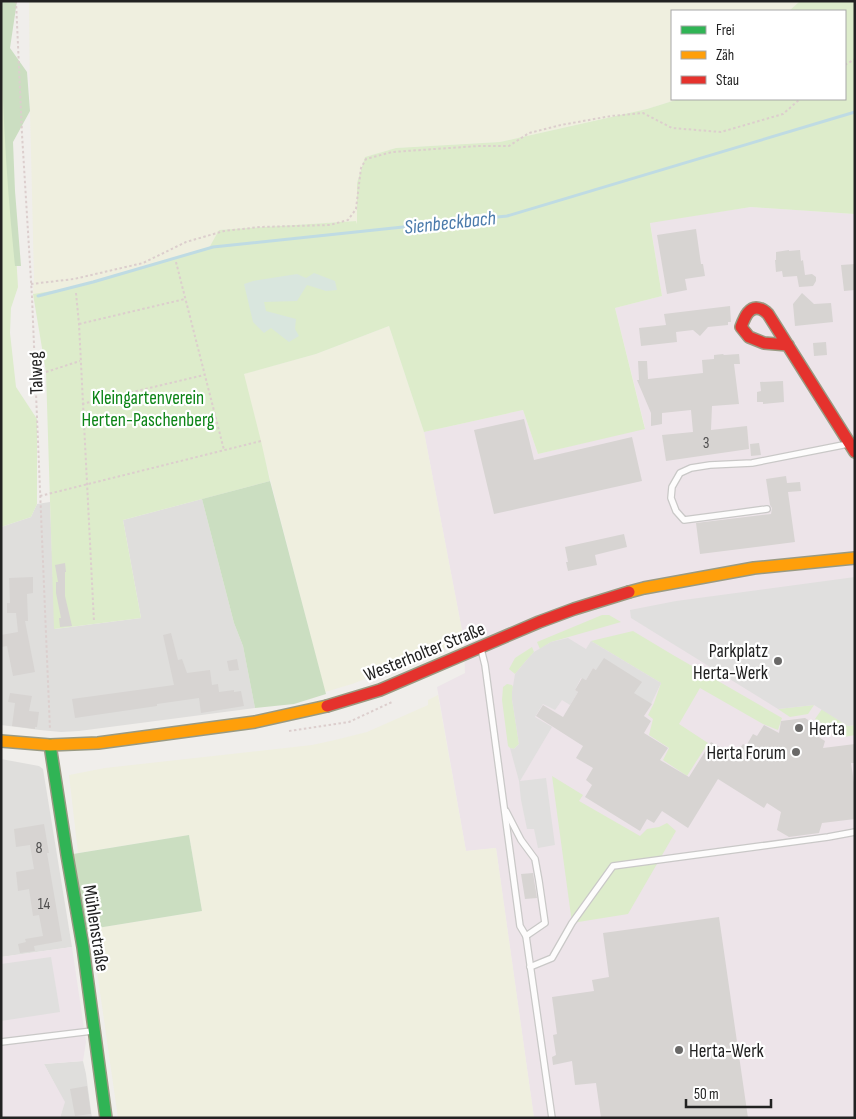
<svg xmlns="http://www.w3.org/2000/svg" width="856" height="1119" font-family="'Sofia Sans Condensed',sans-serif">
<rect width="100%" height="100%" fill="#f0eeeb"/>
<g fill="#dfdedc">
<path d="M202 499 234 623 243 646 255 708 79 731 61 732 40 730 1 725V527L31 517 37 504 50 502 55 629 141 618 123 520Z"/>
<path d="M1 759 39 766 43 769 72 947 1 957Z"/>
<path d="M83 1061 86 1074 92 1118H60L64 1102 44 1064Z"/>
</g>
<g fill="#ede4e9">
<path d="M751 207 855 214V1118H534L496 848 466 851 437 687 465 673 464 641 424 432 523 410 538 454 645 428 615 308 662 296 650 222Z"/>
<path d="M72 947 86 1042 83 1061 44 1064 65 1102 60 1118H1V957Z"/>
</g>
<g fill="#efefdf">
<path d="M29 1H800L789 11H672V99H679L647 109 500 142 396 148 365 157 357 183V228L356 221 219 230 210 248 77 287 33 294 34 278 30 111Z"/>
<path d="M389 326 424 432 464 641 352 684 325 692 243 374 316 354Z"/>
<path d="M438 695 466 851 496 848 534 1118H118L91 929 202 911 189 835 78 853 69 775 105 768 312 745 335 740 367 732 428 705V700Z"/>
</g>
<g fill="#ddeccb">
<path d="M1 1 18 287 11 308 10 333 16 387 37 419V504L31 517 1 527Z"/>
<path d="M800 1H855V214L751 207 650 223 662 296 615 308 645 429 538 454 523 410 424 432 389 326 316 354 244 374 261 441 270 481 123 520 141 618 54 629 46 372 33 294 77 287 209 248 219 230 356 221 357 224V183L365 157 396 148 500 142 647 109 679 99H845V11H789Z"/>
<path d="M602 615H609L621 622 551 642 540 649 537 642Z"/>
<path d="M633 631 673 655 782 718 778 730 763 724 700 688 679 724 708 743 687 776 663 760 669 748 649 735 653 719 648 715 654 703 661 683 591 641Z"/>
<path d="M532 647 534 652 525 662 515 674 509 669 515 658Z"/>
<path d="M507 684 512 685 513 687 512 699 519 744 514 749 510 748 508 746 502 700 503 687Z"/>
<path d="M814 705 808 714 790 717 778 709Z"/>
<path d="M822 709 848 726 855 725V735L844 737 815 719Z"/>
<path d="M552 776 583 795 579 801 640 836 647 829 659 827 667 823 676 831 628 914 572 923Z"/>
</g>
<g fill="#cbdec1">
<path d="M1 1H17L10 48 27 72 30 111 13 142 15 191 21 266H15C6 178 1 90 1 1Z"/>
<path d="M270 481 326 694 294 704 255 708 243 646 234 623 202 499Z"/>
<path d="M189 835 202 911 85 930 73 854Z"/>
</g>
<path fill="#d9e6de" d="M314 273 335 281 337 290 326 291 307 285 297 301 264 302 266 311 296 319 295 329 299 336 289 342 271 328 264 333 253 322 244 284 253 281 297 274 306 278Z"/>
<g fill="#e0dfde">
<path d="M855 577V725L848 726 814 705 778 709 631 618 630 610 676 601Z"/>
<path d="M568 638 586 649 591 641 661 683 651 704 593 668 586 680 581 678 575 690 578 692 570 705 562 700 555 710 543 704 535 717 552 727 520 781 546 778 555 845 538 848 534 829H527L521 800 519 781 510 748 514 749 519 744 512 699V692L515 674 525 662 534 652 551 642Z"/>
<path d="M51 957 60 1012 1 1021V964Z"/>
</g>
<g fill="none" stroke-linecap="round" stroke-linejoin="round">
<path stroke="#bfdbe3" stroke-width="3" d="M38 296 93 282 213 247 507 216 855 112"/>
</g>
<g fill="#d7d4d2">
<path d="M696 229 701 264H703L705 276 685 279 687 290 667 294 657 235Z"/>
<path d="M789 250V251L800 250 801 261 803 260 805 275 812 274 816 277V281L813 286 799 287 797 276 783 277 782 271 776 272 775 260H776V252Z"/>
<path d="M855 264V290L844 291 841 265Z"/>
<path d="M802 293 814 304 831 303 833 322 795 326 793 304Z"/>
<path d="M730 306 731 322H728V325L708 327 700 336 693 330 676 332 677 342 641 346 639 328 666 325 664 314Z"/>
<path d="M826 342 827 355 814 356 813 343Z"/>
<path d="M723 354 724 355 739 354 740 364H734L739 404 712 406 711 430 747 426 749 449 666 461 662 435 693 432 691 410 662 413V424L651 426V413L637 380H639L638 361H647L648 379 703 373 702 360 714 359V355Z"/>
<path d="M783 381 784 402 763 404V402H757V392L761 391 760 382Z"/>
<path d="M524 419 534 460 632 437 642 481 494 514 474 430Z"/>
<path d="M759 443 761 455 751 456 750 444Z"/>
<path d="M786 476 787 483 800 482 801 491 788 492 795 542 700 554 696 523 771 514 772 508 770 505 766 479Z"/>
<path d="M624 534 627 547 595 555 597 565 568 571 566 562H568L565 547Z"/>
<path d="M65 563 66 572H65V596L72 626 60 627 59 618H61L56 593V582H58L55 565Z"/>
<path d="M33 577V593L27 594 28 621H25L35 672 13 676 7 646 1 647V635L18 632 16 613H7V603H10L9 578Z"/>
<path d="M171 633 178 660 182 659 187 673 210 670 212 685 218 684 219 692 234 690V692L241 691 244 706 201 713 199 698 157 704V706L75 718 72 699 174 685 163 635Z"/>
<path d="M604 658 642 682 634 693 652 704 644 716 651 721 644 733 668 748 660 760 689 777 711 742 735 756 743 744 746 746 753 734 757 736 764 725 779 733 781 721 805 718 816 725 814 734 825 741 823 748 855 744V763H851L855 789V819L822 823 819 833 789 837 777 830 781 812 767 803 764 808 718 779 688 828 662 811 654 823 647 819 640 831 585 797 592 785 586 780 593 768 576 758 583 746 536 716 543 705 563 717 578 692 575 690 582 678 586 680 593 668 596 670Z"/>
<path d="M237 659 239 670 229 671 227 661Z"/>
<path d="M10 693 32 696 29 711 39 712 37 727H35V729L12 726 15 703 8 702Z"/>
<path d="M44 824 49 853H47L62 941 34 946 35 951 20 953 18 944 26 942 25 939 43 936 39 915 33 916 29 889 18 891 16 872 34 869 30 845 16 847 14 829Z"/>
<path d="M533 873 537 898 525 899 521 874Z"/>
<path d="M719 917 748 1118H601L596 1083 575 1085 572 1061 553 1065 552 1057 556 1055 553 1035 557 1034 552 997 594 991 592 980 609 977 603 933Z"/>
<path d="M87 1086 91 1114 75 1116 70 1089Z"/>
</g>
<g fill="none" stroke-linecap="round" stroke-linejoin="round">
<g stroke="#c9c8c7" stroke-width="8">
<g id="lane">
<path d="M767 509 684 520 676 511 671 498 672 487 680 473 691 468 710 465 752 463 848 444"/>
<path d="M481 649 485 665 520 926 526 936 552 1118"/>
<path d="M506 811 521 840 535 859 539 881 545 923 526 936"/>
<path d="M530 967 552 958 572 923 613 866 828 837 855 832"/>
<path d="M1 1042 92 1031"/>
</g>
</g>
<g stroke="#999a82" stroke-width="14">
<path id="fast" d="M50 745 67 855 83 947 106 1118"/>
</g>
<g stroke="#999a82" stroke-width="14">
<g id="slow">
<path d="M629 592 644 588 754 568 855 558"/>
<path d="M1 741 50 745 98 743 255 722 327 706"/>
</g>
</g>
<g stroke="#999a82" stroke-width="14">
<g id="jam">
<path d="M788 345 764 343 749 337 741 327C744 319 749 304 761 309 764 310 766 312 768 314L855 452"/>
<path d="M327 706 380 690 539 622 574 609 629 592"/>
</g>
</g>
<g stroke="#dccecd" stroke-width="2" stroke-dasharray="2.5 2.5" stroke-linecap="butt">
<path d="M16 1 22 134 32 297 50 730"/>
<path d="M845 65 855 59"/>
<path d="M176 262 224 450"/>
<path d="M31 284 74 279 143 263 186 242 224 231 260 227 330 225 348 220 356 209 361 168 366 159 392 152 478 146H509L529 133 561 125 611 116 643 113 672 128 721 132 783 114 800 99"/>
<path d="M76 293 79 324 94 622"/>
<path d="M79 324 185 299"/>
<path d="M46 372 80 361"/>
<path d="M82 404 204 375"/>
<path d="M40 496 261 441"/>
<path d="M289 731 349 722 392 702"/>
</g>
<use href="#lane" stroke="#fdfcfc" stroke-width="5.5"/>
<use href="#fast" stroke="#30b455" stroke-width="11"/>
<use href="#slow" stroke="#ff9f0a" stroke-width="11"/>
<use href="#jam" stroke="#e5322d" stroke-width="11"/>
</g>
<g fill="#6a6968" stroke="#fff" stroke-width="2">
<circle cx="778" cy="661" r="5"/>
<circle cx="799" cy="728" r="5"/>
<circle cx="796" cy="752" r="5"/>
<circle cx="679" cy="1050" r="5"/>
</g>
<g text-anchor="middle" stroke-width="4.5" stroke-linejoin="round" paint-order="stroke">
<g font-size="16" fill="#4f4e4e">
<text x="706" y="448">3</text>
<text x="39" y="853">8</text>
<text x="44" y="909">14</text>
</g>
<g font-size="19" fill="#222" stroke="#fff">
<text transform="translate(35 373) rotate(-92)" y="7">Talweg</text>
<text transform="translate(424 651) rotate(-22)" y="7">Westerholter Straße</text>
<text transform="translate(97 928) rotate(81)" y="7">Mühlenstraße</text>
</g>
<g font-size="19" fill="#0c8416" stroke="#fff">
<text x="148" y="404">Kleingartenverein<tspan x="148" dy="22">Herten-Paschenberg</tspan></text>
</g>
<g font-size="19" fill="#222" stroke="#fff" text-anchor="end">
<text x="768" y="657">Parkplatz<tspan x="768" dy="22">Herta-Werk</tspan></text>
<text x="809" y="735" text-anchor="start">Herta</text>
<text x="786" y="759">Herta Forum</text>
<text x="689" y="1057" text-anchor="start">Herta-Werk</text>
</g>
<g font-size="20" font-style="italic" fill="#4a7aab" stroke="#fff">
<text transform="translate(450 222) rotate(-6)" y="7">Sienbeckbach</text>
</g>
</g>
<rect width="856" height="1119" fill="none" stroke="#222222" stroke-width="5"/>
<rect x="671" y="10" width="175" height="90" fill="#ffffff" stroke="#a7a7a7"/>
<rect x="681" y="26" width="25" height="8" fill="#30b455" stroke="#a7a7a7"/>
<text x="716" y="35" font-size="15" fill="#222222">Frei</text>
<rect x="681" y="51" width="25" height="8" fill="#ff9f0a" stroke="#a7a7a7"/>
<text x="716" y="60" font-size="15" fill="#222222">Zäh</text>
<rect x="681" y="76" width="25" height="8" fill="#e5322d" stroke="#a7a7a7"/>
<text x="716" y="85" font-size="15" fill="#222222">Stau</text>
<path d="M686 1099v8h85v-8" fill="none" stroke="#222222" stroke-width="2.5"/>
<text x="694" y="1099" font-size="15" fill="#222222" stroke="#ffffff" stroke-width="4" paint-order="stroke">50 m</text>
</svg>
